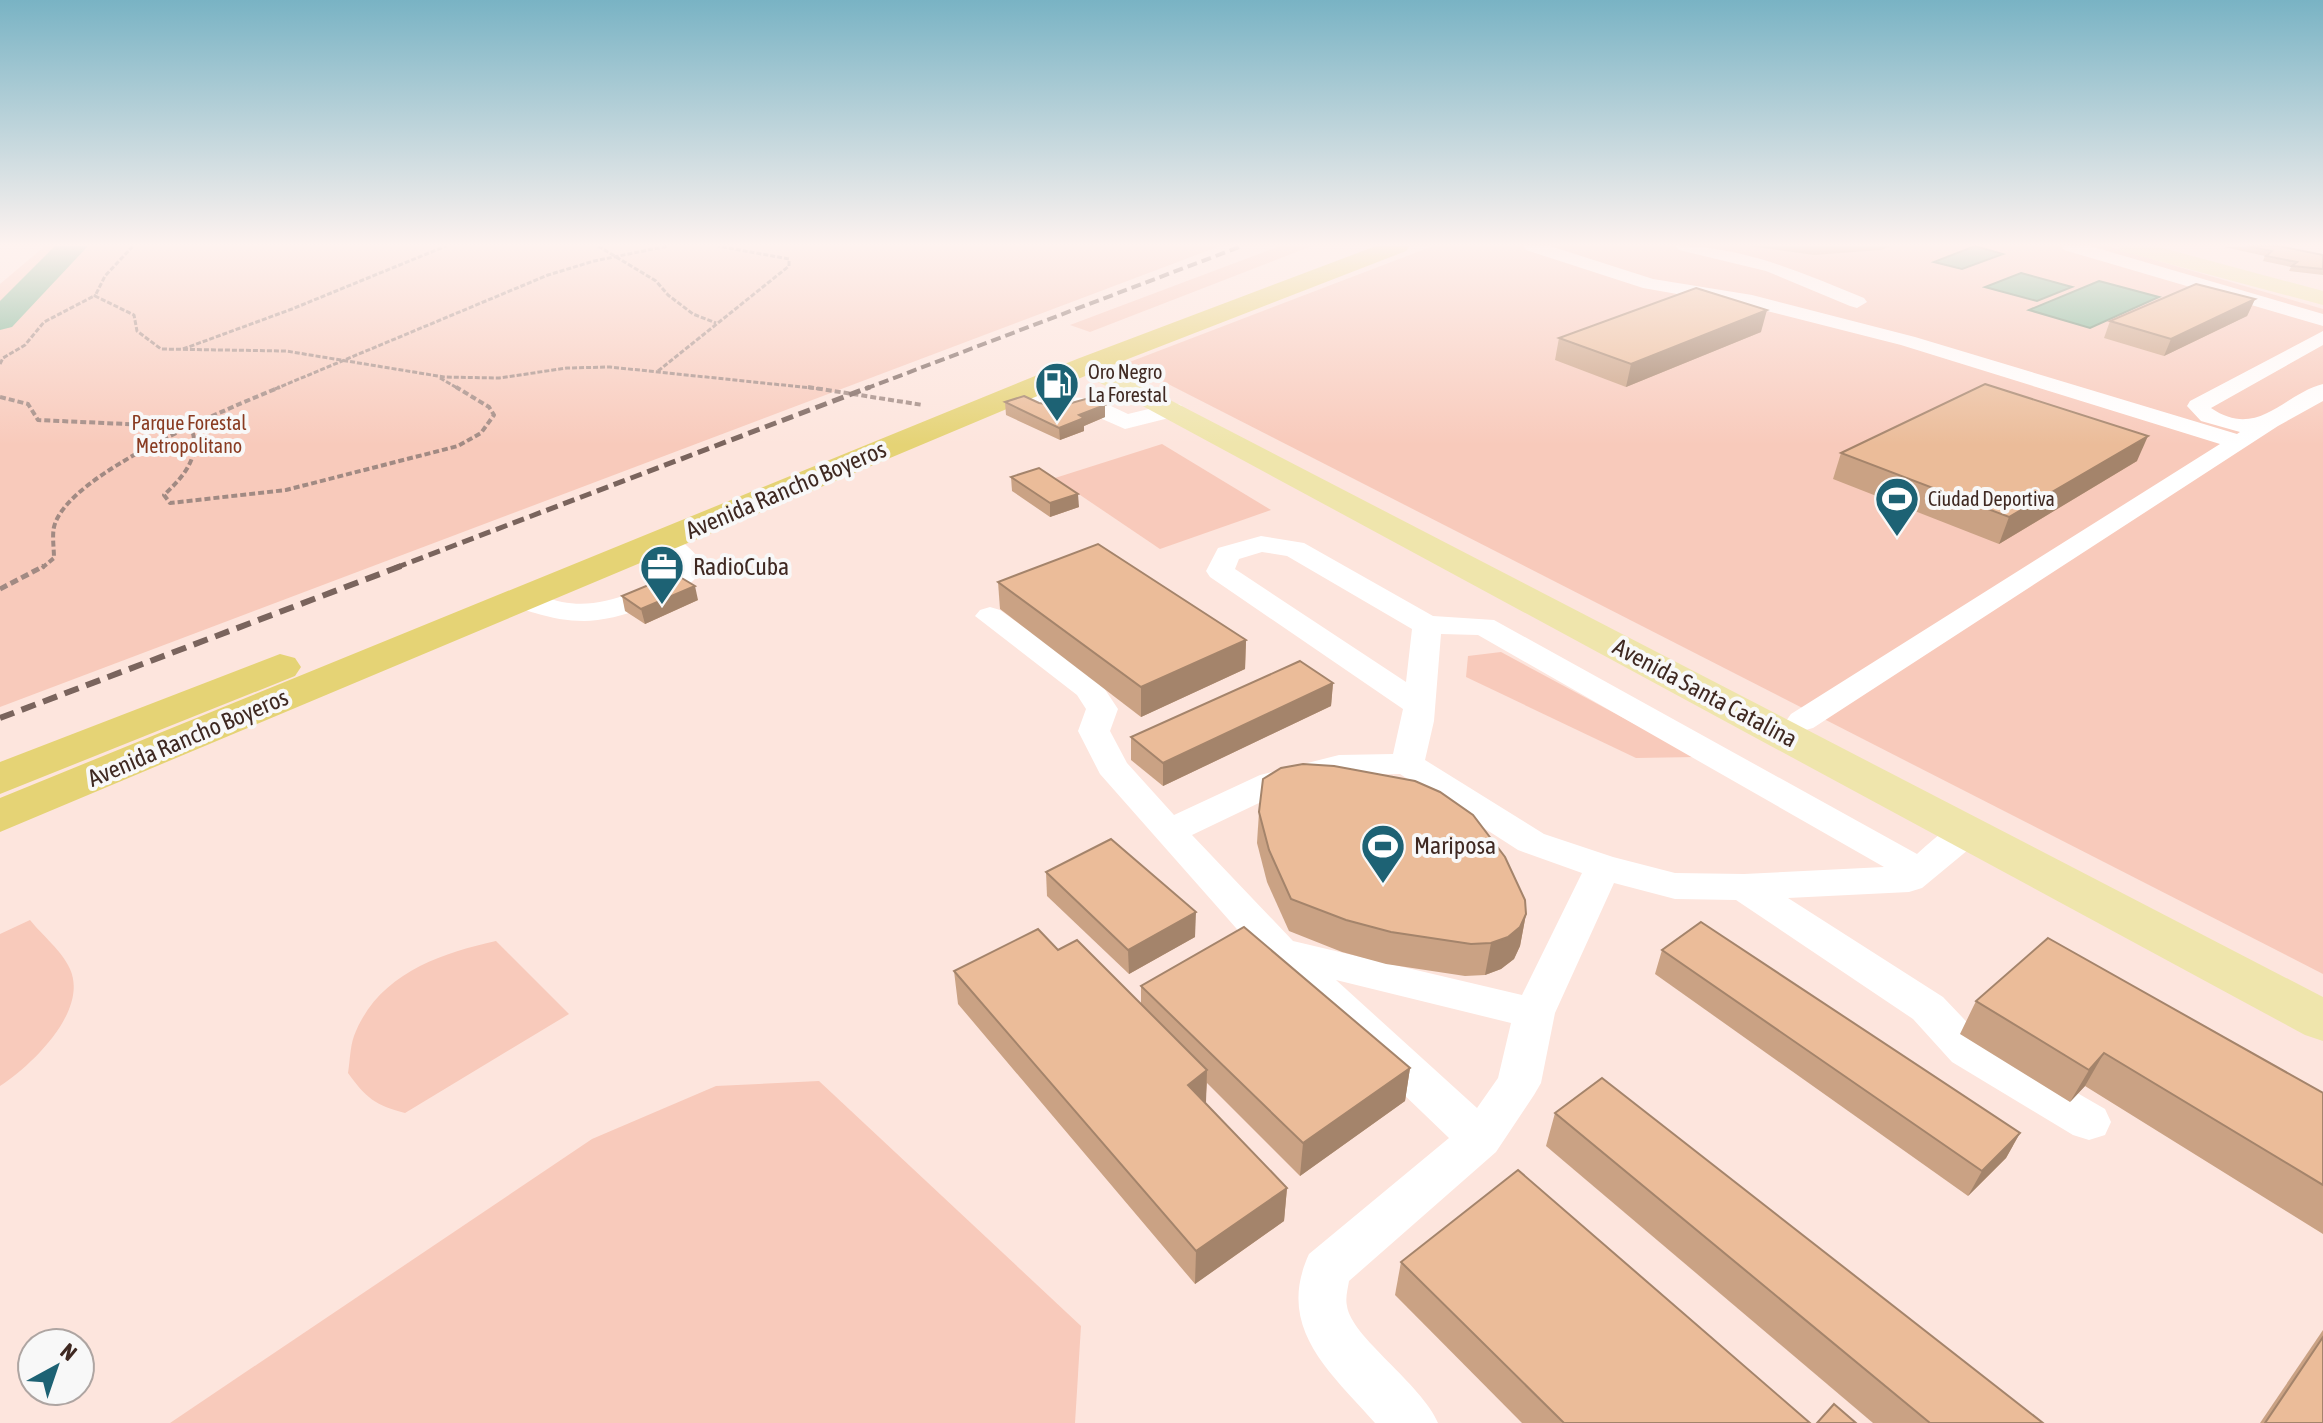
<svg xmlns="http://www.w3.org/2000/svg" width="2323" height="1423" font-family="'Asap Condensed',sans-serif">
<rect width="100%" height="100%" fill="#fde5dd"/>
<g fill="#f8cabb">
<path d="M45 246H1220L0 707V284Z"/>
<path d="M1280 246H1312L1090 332 1070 325Z"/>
<path d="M1433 246H2107L2323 309V974L1127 363Z"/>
<path d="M1162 444 1271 510 1160 549 1055 478Z"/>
<path d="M1501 652 1696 757 1636 758 1466 677 1468 656Z"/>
<path d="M30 920C42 935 63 952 70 969 89 1011 31 1066 0 1086V934Z"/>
<path d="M496 941 569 1014 405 1113C375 1105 366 1098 348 1073 350 1061 350 1047 354 1036 377 975 438 954 496 941Z"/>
<path d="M819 1081 1081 1326 1075 1423H170L592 1139 716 1086Z"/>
</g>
<g fill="#73b28f" stroke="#63896e" stroke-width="2">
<path d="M1975 246 2003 254 1962 269 1934 262Z"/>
<path d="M2021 273 2072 287 2037 301 1985 287Z"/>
<path d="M2099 281 2159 297 2090 328 2029 310Z"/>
</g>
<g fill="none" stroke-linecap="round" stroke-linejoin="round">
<path fill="#73b28f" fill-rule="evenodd" d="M55 246H88L12 327 0 330V301Z"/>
<g stroke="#a18a83" stroke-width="3" stroke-dasharray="5 2" stroke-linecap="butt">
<path d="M133 246 105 276 95 296 134 315 137 331 161 349 286 351 444 377 499 378 567 368 610 367 821 389"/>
<path d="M598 246 656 281 668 295 693 314 716 323"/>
<path d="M183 349 292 309 446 246"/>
<path d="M0 364 3 358 25 345 44 322 96 295"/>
<path d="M658 371 789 266V259L718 246"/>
<path d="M440 378 459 389"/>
<path d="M275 389 548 275 594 261 668 246"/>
</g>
<g stroke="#a18a83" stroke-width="4" stroke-dasharray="6 3" stroke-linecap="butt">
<path d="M808 387 923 405"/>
<path d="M0 397 28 404 38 420 191 427C202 456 184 476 164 495L170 503 286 490 458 446 481 433 494 415 489 407 456 387"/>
<path d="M42 568 54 558C54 549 52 536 54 527 67 473 230 408 280 387"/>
</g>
<path stroke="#a18a83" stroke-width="5" stroke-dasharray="8 4" stroke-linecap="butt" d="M0 589 44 566"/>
<g fill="#fff" fill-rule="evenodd">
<path d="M1523 246H1550L1653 279 1752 295 1915 337 2237 434 2240 432 2201 421 2187 406 2190 401 2323 331V345L2211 408C2258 440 2283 394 2323 384V401L2278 426 1813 728 1802 731 1791 728 1786 721 1791 714 2220 444 1901 345 1751 307 1643 288 1526 250Z"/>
<path d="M1676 246C1743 246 1803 273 1864 298L1867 302 1857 308 1850 306 1766 271 1679 250Z"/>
<path d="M2061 246H2090L2323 314V326L2064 250Z"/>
<path d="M1021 385 1058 396 1096 399 1128 414 1173 403 1181 405 1184 410 1181 415 1125 429 1084 411 1056 410 1013 397 1010 392 1013 387Z"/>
<path d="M664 532C679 536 694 551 703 564L702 571C682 599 617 621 584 621 568 621 551 618 535 613 525 610 515 608 509 599L513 593C531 589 545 599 562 602 603 610 642 590 675 568L651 540 655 534Z"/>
<path d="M1261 536 1304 543 1433 616 1494 620 1917 854C1936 838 1953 817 1980 824L1985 832 1980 840 1922 888 1909 892 1788 898 1943 997 1982 1038 2105 1109 2111 1122 2105 1135 2089 1140 2073 1135 1952 1062 1913 1019 1736 900 1675 899 1614 883 1555 1013 1541 1083 1534 1095 1496 1152 1349 1281C1348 1288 1345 1298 1347 1306 1351 1337 1422 1384 1438 1423H1375C1330 1372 1275 1328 1309 1254L1449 1138 1266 962 1100 774 1078 731 1086 709 1077 695 975 616 980 610 990 607 1000 610 1100 682 1118 709 1110 731 1127 763 1174 815 1260 775 1339 755 1393 754 1403 709 1210 577 1206 571 1218 548ZM1262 552 1287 556 1412 629 1406 682 1235 569 1239 559ZM1441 634 1478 635 1884 867 1744 874 1675 873 1613 857 1544 834 1425 760 1434 721ZM1400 774 1518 850 1582 873 1522 995 1293 941 1192 835 1284 791 1340 775ZM1336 980 1511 1023 1498 1078 1477 1108Z"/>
</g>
<g fill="#efe5ac" fill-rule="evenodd">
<path d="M2118 246H2155L2323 291V305L2121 251Z"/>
<path d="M1087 357 2323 997V1041L2305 1035 1078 371 1074 365 1078 359Z"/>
</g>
<g fill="#e5d375" fill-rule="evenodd">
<path d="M1376 246H1410L1406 251 1097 371 0 832V798L1077 359Z"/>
<path d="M280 654 295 658 301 667 295 676 0 794V762Z"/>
</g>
<path stroke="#7a645d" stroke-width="4" stroke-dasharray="10 5" stroke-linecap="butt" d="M865 389 1242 246"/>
<path stroke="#7a645d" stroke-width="5" stroke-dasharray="12 6" stroke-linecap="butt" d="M395 568 870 387"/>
<path stroke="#7a645d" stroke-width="6" stroke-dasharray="15 8" stroke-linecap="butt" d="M0 718 401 566"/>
</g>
<g fill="#caa284">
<path d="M1750 246H1891L1881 250 1814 255Z"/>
<path d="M2279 246 2323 255V275L2289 271 2291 267 2263 261 2265 256 2224 247Z"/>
<path d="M2255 299 2247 316 2164 356 2104 338 2110 321Z"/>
<path d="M1761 332 1626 387 1555 360 1559 338Z"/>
<path d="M1005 402 1039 403 1105 417 1084 426V431L1060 440 1006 415Z"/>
<path d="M1841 453 2137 461 1999 544 1833 479Z"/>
<path d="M1011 477 1079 507 1050 517 1012 491Z"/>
<path d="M998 582 1246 640 1245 669 1141 717 1000 609Z"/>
<path d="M622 596 698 600 645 624 625 611Z"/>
<path d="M1333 683 1331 706 1163 786 1131 760V737Z"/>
<path d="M1259 812 1526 914 1520 946 1514 959 1501 969 1485 975 1465 976 1386 964 1342 952 1289 931 1267 882 1257 843Z"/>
<path d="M1046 872 1195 937 1129 974 1047 896Z"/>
<path d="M1058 950 1141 1004V986L1410 1068 1405 1101 1300 1176 1207 1083 1205 1104 1287 1188 1284 1221 1195 1284 958 1004 954 971Z"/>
<path d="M1662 950 2020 1133 2006 1158 1968 1196 1655 974Z"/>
<path d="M1976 1001 2323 1093V1234L2085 1086 2070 1102 1960 1034Z"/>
<path d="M1555 1113 2043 1423H1873L1546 1146Z"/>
<path d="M1401 1262 1810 1423H1522L1395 1295Z"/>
<path d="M2323 1330V1423H2260Z"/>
</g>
<g fill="#a4846b">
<path d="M2255 299 2247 316 2164 356 2171 339Z"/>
<path d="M1767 310 1761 332 1626 387 1631 364Z"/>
<path d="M1105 405V417L1084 426V431L1060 440 1059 428 1079 415Z"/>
<path d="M2148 436 2137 461 1999 544 2009 517Z"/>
<path d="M1078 494 1079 507 1050 517V503Z"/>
<path d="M695 586 698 600 645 624 641 609Z"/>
<path d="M1246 640 1245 669 1141 717V687Z"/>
<path d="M1333 683 1331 706 1163 786V763Z"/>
<path d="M1196 912 1195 937 1129 974 1128 950Z"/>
<path d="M1526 914 1520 946 1514 959 1501 969 1485 975 1491 943Z"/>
<path d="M2104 1053 2085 1086 2070 1102 2089 1070Z"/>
<path d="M1410 1068 1405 1101 1300 1176 1303 1143Z"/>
<path d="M1207 1070 1206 1103 1187 1118 1188 1085Z"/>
<path d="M2020 1133 2006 1158 1968 1196 1982 1171Z"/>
<path d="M1287 1188 1284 1221 1195 1284 1196 1251Z"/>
</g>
<g fill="#ebbc99" stroke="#a4846b" stroke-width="2">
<path d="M2247 246H2279L2323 255V269L2292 266 2297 262 2266 256 2272 251Z"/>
<path d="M2196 284 2255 299 2171 339 2110 321Z"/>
<path d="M1696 288 1767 310 1631 364 1559 338Z"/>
<path d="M1985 384 2148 436 2009 517 1841 453Z"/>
<path d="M1024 396 1039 403 1061 406 1089 398 1105 405 1079 415 1084 418 1059 428 1005 402Z"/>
<path d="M1039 468 1078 494 1050 503 1011 477Z"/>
<path d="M1098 544 1246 640 1141 687 998 582Z"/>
<path d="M675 574 695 586 641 609 622 596Z"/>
<path d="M1300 661 1333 683 1163 763 1131 737Z"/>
<path d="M1303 764 1334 766 1415 781 1440 792 1473 815 1505 857 1525 900 1526 914 1520 927 1508 937 1491 943 1471 944 1391 932 1346 920 1291 899 1269 850 1259 812 1263 779 1281 768Z"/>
<path d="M1111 839 1196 912 1128 950 1046 872Z"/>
<path d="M1701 922 2020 1133 1982 1171 1662 950Z"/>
<path d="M1244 927 1410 1068 1303 1143 1141 986Z"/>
<path d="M1038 929 1058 950 1077 940 1207 1070 1188 1085 1287 1188 1196 1251 954 971Z"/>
<path d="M2048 938 2323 1093V1185L2104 1053 2089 1070 1976 1001Z"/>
<path d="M1602 1078 2043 1423H1930L1555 1113Z"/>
<path d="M1518 1170 1810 1423H1564L1401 1262Z"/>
<path d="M2323 1337V1423H2265Z"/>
<path d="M1834 1404 1856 1423H1817Z"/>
</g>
<linearGradient id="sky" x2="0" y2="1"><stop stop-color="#79b3c4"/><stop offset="0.55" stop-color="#fef3f0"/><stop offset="1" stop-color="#fef3f0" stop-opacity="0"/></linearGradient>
<rect width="2323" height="445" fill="url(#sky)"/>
<defs>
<g id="fuel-pin" transform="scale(2.3)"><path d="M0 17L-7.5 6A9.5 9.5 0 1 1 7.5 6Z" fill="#1d6274" stroke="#f8f8f8"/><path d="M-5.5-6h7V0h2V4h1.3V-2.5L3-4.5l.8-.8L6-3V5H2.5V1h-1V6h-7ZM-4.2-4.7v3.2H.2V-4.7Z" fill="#fff"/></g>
<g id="stadium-pin" transform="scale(2.3)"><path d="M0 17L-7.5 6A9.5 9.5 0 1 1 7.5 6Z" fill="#1d6274" stroke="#f8f8f8"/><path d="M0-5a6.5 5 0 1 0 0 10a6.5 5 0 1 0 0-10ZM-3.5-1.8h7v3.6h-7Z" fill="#fff"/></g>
<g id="office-pin" transform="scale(2.3)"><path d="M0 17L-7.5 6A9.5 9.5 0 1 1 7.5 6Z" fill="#1d6274" stroke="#f8f8f8"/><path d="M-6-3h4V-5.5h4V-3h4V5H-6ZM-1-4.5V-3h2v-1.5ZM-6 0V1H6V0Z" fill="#fff"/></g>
</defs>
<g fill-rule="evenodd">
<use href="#fuel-pin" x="1057" y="384"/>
<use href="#stadium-pin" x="1897" y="499"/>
<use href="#office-pin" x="662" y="567"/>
<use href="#stadium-pin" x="1383" y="846"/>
</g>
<g text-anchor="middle" stroke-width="8" stroke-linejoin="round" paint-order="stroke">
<g font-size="20" fill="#3f2922" stroke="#f8f8f8" text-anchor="start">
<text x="1088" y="379">Oro Negro<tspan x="1088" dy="23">La Forestal</tspan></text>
<text x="1928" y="506">Ciudad Deportiva</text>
</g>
<g font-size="20" fill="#893b21" stroke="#f8f8f8">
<text x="189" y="430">Parque Forestal<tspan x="189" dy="23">Metropolitano</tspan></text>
</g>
<g font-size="24" fill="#3f2922" stroke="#f8f8f8">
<text transform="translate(786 490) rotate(-23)" y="8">Avenida Rancho Boyeros</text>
<text transform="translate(1705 693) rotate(28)" y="8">Avenida Santa Catalina</text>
<text transform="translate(188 738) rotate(-23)" y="8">Avenida Rancho Boyeros</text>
</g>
<g font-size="24" fill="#3f2922" stroke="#f8f8f8" text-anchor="start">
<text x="693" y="575">RadioCuba</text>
<text x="1414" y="854">Mariposa</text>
</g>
</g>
<g transform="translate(56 1367) rotate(40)"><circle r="38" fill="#f8f8f8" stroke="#aea5a2" stroke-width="2"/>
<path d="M0-6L14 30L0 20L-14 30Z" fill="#1d6274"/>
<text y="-12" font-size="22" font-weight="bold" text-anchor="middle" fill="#3f2922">N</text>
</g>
</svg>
